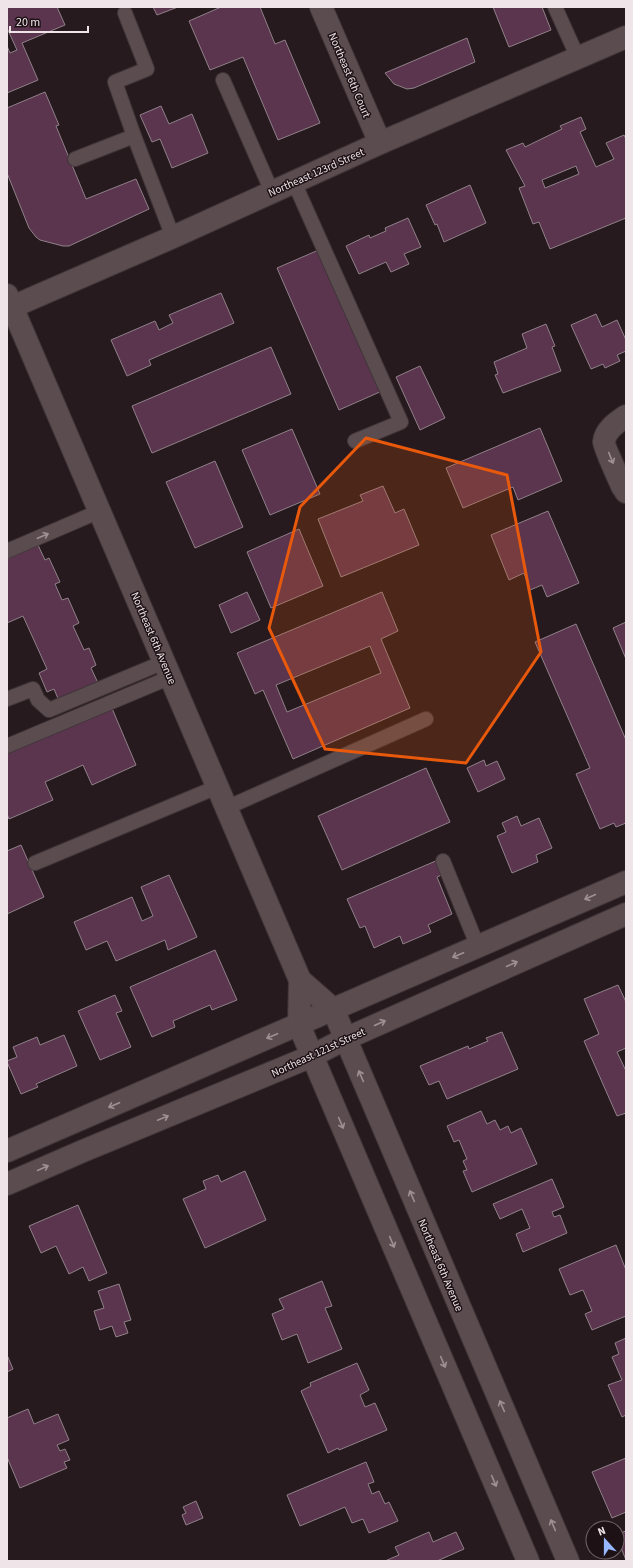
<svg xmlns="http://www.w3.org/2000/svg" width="633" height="1568" font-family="'Source Sans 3',sans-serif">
<rect width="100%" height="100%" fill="#271a1e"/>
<g fill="#5b354e" stroke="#8f8189" fill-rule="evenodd">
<path d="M7 7H57L65 25 22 43 38 80 7 93V46L10 53 17 50 7 28Z"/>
<path d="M153 7H178L157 15Z"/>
<path d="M221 7H260L275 44 285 40 320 123 278 140 243 57 210 70 189 21Z"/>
<path d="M493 7H542L551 30 509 47Z"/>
<path d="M467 38 475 62 414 88 407 89 394 84 385 73Z"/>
<path d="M45 92 59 125 56 126 86 199 136 179 149 209 69 246H63L40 240 36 237 29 228 7 173V108Z"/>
<path d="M161 106 169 124 192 114 208 153 172 168 160 139 152 142 140 115Z"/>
<path d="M581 117 586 129 580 132 596 167 614 159 606 143 624 135 626 139V218L550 249 539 222 533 224 519 188 525 186 506 150 523 143 525 147 562 129 560 126ZM576 166 579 174 545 188 542 180Z"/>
<path d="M470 185 486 223 444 242 437 224 435 225 426 205Z"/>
<path d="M408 218 421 247 404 254 409 264 391 272 386 262 359 274 346 246 369 235 370 238 386 231 385 228Z"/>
<path d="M321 249 382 391 339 410 277 268Z"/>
<path d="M221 293 234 323 149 360 151 365 127 376 111 340 155 321 159 330 173 323 169 315Z"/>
<path d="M596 314 602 327 617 320 626 340V351L617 355 620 361 605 368 603 364 591 369 571 325Z"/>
<path d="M546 324 555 346 552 347 561 371 503 393 495 375 498 374 494 362 527 348 522 334Z"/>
<path d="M271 347 291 394 152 453 132 406Z"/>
<path d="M420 366 445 418 420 430 396 377Z"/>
<path d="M540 428 562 481 518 500 513 487 463 508 446 468Z"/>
<path d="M292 429 320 494 270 515 242 450Z"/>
<path d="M215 461 243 527 195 548 166 482Z"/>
<path d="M383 486 395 513 404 509 419 545 341 577 318 519 363 501 360 495Z"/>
<path d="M548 511 579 583 547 597 542 585 530 590 524 573 509 580 491 535Z"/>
<path d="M299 529 323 586 271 608 247 552Z"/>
<path d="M38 545 45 560 49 558 60 582 55 584 62 600 68 598 79 623 73 626 84 650 89 648 96 665 91 668 98 683 59 701 54 689 47 692 39 673 47 669 23 616 7 623V559Z"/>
<path d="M247 592 260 620 231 633 219 605Z"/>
<path d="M382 592 398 631 381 639 410 708 293 759 263 690 255 694 237 653ZM370 646 381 673 287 712 276 685Z"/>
<path d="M626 622V659L613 628Z"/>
<path d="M576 624 626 740V823L616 827 614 823 600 829 576 774 590 768 535 642Z"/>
<path d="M111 706 136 765 92 785 83 765 45 782 53 800 9 819 7 814V751Z"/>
<path d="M484 760 486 766 497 761 505 779 478 792 467 768Z"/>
<path d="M426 768 450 822 342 870 318 816Z"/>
<path d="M517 816 521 826 539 818 552 848 536 855 538 862 512 873 497 836 506 832 502 823Z"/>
<path d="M21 845 44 897 7 914V851Z"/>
<path d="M438 860 444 874 437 877 452 914 428 925 431 932 403 944 400 936 374 948 365 926 360 928 347 899Z"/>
<path d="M169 875 197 937 168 950 165 940 116 961 107 941 86 950 74 922 132 897 142 921 153 916 141 887Z"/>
<path d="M215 950 237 1000 212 1010 210 1005 173 1021 175 1027 152 1037 130 987Z"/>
<path d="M618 985 626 1002V1048L617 1052 626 1071V1113L617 1116 584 1041 599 1034 584 999Z"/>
<path d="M115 995 122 1011 116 1013 131 1047 100 1060 78 1011Z"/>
<path d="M502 1032 518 1069 447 1099 439 1081 429 1085 420 1066 468 1046 469 1049 488 1041 486 1038Z"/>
<path d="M64 1035 77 1066 36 1084 38 1087 21 1094 7 1062V1061L17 1057 13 1047 37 1037 40 1045Z"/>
<path d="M481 1111 487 1124 495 1120 500 1130 508 1126 511 1133 521 1128 537 1164 472 1192 463 1171 467 1170 463 1161 467 1159 459 1140 454 1142 447 1126Z"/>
<path d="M245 1171 266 1220 205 1248 183 1199 206 1189 203 1181 218 1175 221 1182Z"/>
<path d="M552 1179 564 1207 552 1212 554 1217 560 1215 567 1233 523 1252 516 1234 530 1228 522 1209 500 1219 493 1204Z"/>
<path d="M78 1205 107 1273 89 1281 83 1267 69 1274 56 1246 41 1253 29 1226Z"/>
<path d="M616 1245 626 1270V1316L592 1330 585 1314 592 1311 583 1290 570 1295 559 1269Z"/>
<path d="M322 1281 332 1306 325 1308 342 1349 308 1363 297 1334 282 1340 272 1314 284 1309 279 1299Z"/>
<path d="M119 1284 131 1320 124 1322 128 1333 116 1337 112 1326 100 1330 94 1311 104 1308 98 1291Z"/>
<path d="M626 1338V1415L622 1417 608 1385 622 1380 612 1357 619 1354 615 1343Z"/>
<path d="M7 1355 13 1369 7 1372Z"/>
<path d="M357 1363 369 1390 360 1395 365 1407 375 1403 387 1430 339 1450 338 1448 328 1453 301 1391 311 1386 310 1383Z"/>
<path d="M28 1409 34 1424 58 1414 69 1440 57 1445 60 1451 65 1449 70 1460 64 1462 67 1468 20 1488 7 1457V1418Z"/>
<path d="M626 1458V1512L612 1518 592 1472Z"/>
<path d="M366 1462 374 1482 368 1484 372 1494 379 1491 385 1504 389 1502 398 1521 369 1533 363 1519 352 1523 345 1507 300 1526 287 1495Z"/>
<path d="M196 1501 203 1518 186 1525 182 1515 186 1513 183 1507Z"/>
<path d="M626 1531V1560L617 1538V1534Z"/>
<path d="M429 1532 433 1542 456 1532 464 1549 437 1561H385L399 1555 395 1547Z"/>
</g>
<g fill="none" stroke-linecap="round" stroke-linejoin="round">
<g stroke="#403639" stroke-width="16">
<g id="lane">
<path d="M555 7 578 58"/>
<path d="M125 13 147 69 115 82 134 136"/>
<path d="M223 80 272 192"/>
<path d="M75 159 134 136 173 237"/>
<path d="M294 182 401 422 355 441"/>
<path d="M7 551 100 511"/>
<path d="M7 699 33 689 38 700 49 710 164 662"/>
<path d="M7 746 171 677"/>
<path d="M226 808 426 719"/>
<path d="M443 861 478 947"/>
<path d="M35 863 217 787"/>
</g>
</g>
<g stroke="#403639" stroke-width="24">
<g id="street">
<path d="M321 7 380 143"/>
<path d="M12 307 173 237 380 143 626 37"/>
<path d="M626 416C617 422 605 430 604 442 604 447 619 479 622 486L626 492"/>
<path d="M7 1151 626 882"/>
<path d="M7 1184 83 1151 312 1056 345 1039 626 914"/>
</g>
</g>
<g stroke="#403639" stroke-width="24">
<g id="secondary">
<path d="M7 295 300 980 299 1025 528 1561"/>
<path d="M300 980 333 1009 568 1561"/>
</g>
</g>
<use href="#lane" stroke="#5b4c50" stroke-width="14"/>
<use href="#street" stroke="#5b4c50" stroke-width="22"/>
<use href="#secondary" stroke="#5b4c50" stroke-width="22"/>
</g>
<defs><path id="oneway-shaft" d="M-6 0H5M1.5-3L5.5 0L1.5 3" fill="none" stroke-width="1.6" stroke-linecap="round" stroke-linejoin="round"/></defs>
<g stroke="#9e9194">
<use href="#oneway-shaft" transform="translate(611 458) rotate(68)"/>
<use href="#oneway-shaft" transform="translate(43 536) rotate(-23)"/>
<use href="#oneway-shaft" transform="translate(590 897) rotate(156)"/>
<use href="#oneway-shaft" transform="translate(458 955) rotate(157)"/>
<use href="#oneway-shaft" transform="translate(512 964) rotate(-24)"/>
<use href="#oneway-shaft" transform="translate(380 1023) rotate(-24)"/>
<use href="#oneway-shaft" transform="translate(272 1036) rotate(157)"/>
<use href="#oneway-shaft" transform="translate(361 1076) rotate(-113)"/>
<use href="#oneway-shaft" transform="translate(114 1105) rotate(157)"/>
<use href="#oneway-shaft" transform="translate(163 1118) rotate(-22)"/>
<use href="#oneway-shaft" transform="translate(341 1123) rotate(67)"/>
<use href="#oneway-shaft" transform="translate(43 1168) rotate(-24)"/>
<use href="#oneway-shaft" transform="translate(412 1196) rotate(-113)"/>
<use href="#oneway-shaft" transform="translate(392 1242) rotate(67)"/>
<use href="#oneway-shaft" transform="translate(443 1362) rotate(67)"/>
<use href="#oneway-shaft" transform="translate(502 1406) rotate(-113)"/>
<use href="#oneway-shaft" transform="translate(494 1481) rotate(67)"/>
<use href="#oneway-shaft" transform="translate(553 1525) rotate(-113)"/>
</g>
<path fill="#e8590c" fill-opacity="0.2" stroke="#e8590c" stroke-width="3" stroke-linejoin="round" d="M366 438 507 475 541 652 466 763 325 749 269 628 300 507Z"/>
<g text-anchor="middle" stroke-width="3" stroke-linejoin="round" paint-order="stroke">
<g font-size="11" fill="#efe5e8" stroke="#1d1115">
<text transform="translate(350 75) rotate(67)" y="4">Northeast 6th Court</text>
<text transform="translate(316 172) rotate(-24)" y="4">Northeast 123rd Street</text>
<text transform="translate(154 638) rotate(67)" y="4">Northeast 6th Avenue</text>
<text transform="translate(318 1052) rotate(-25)" y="4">Northeast 121st Street</text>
<text transform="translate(441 1265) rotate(67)" y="4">Northeast 6th Avenue</text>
</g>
</g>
<rect width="633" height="1568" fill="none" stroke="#efe5e8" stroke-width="16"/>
<g transform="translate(605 1540) rotate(339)"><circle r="19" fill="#1d1115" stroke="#716669"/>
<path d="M0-3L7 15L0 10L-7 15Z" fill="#96b6fd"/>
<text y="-6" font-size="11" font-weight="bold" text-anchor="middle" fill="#efe5e8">N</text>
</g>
<path d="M10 26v6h78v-6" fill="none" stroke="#efe5e8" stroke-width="2"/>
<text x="16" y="26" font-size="12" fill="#efe5e8" stroke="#1d1115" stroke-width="3" paint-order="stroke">20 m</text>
</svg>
